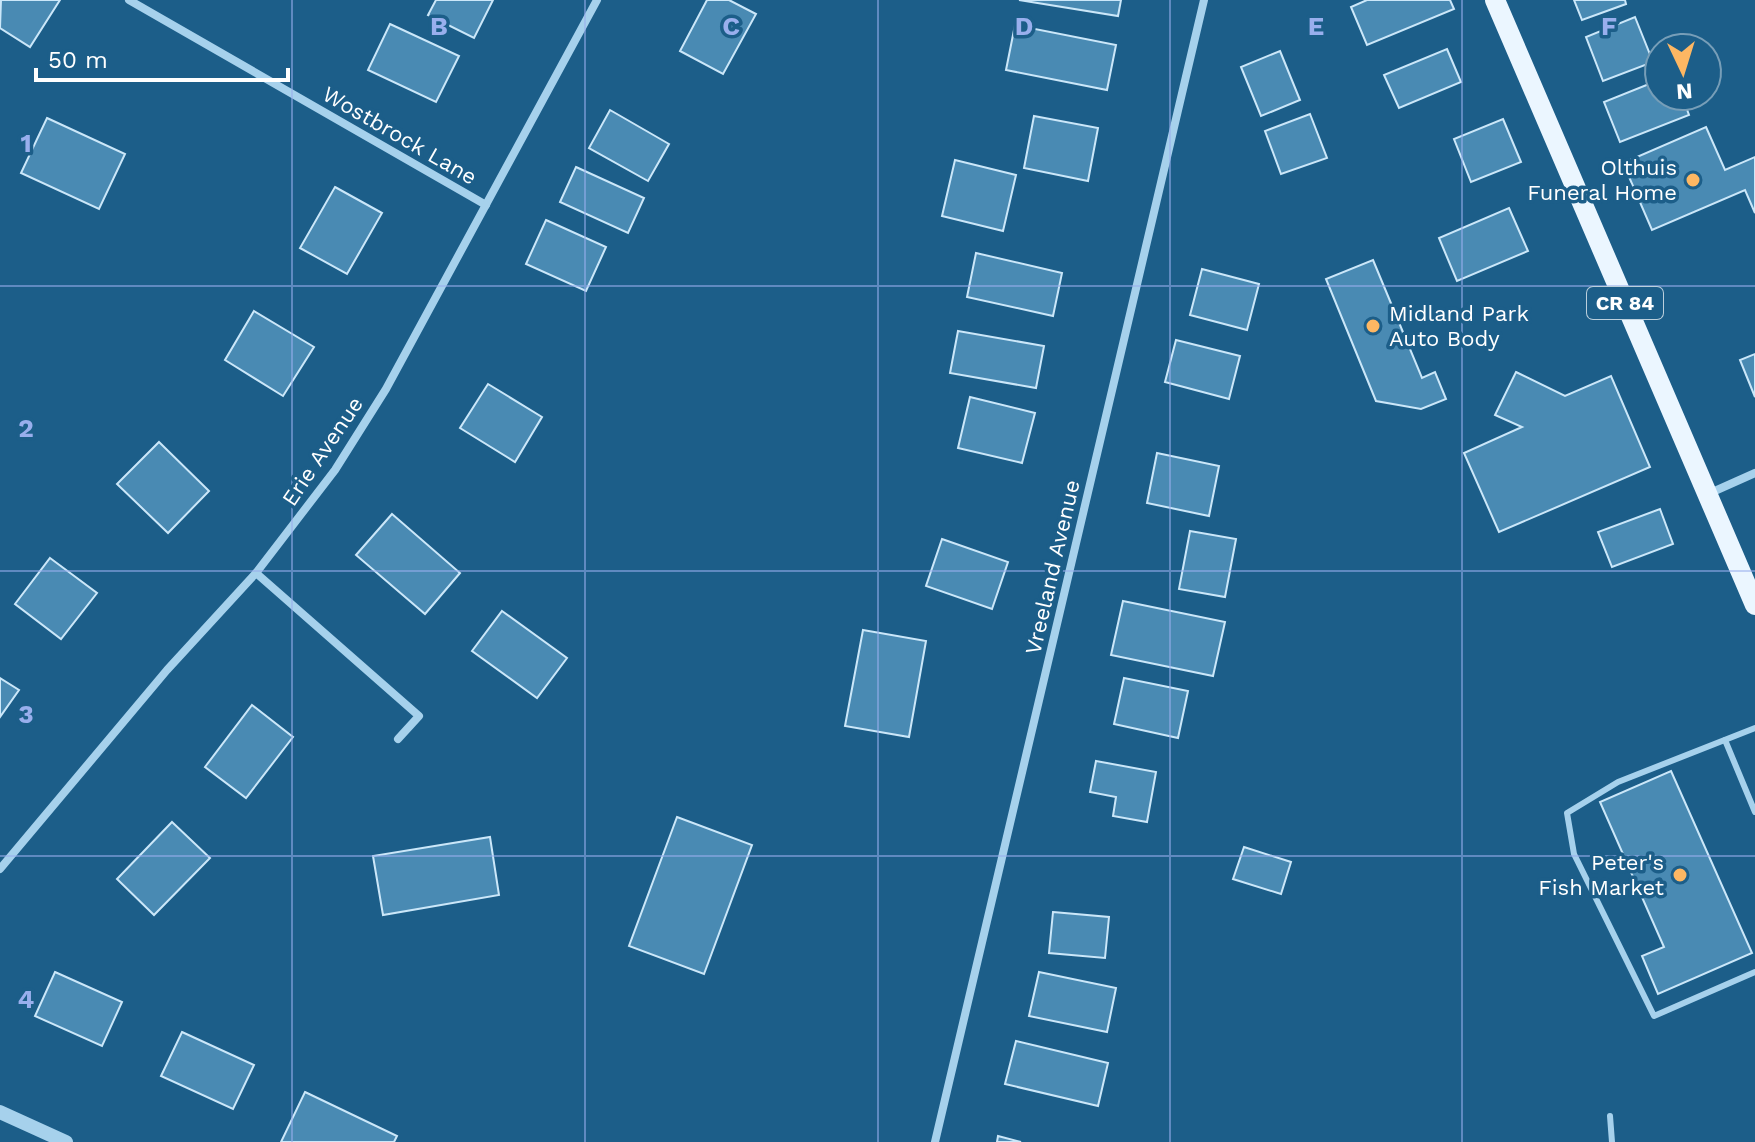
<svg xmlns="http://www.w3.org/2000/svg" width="1755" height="1142" font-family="'Work Sans',sans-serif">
<rect width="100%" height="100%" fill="#1c5e89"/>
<g fill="#498ab3" stroke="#cbe7f9" stroke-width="2">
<path d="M60 0 30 47 0 28 1 0Z"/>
<path d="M436 0H493L474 38 428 15Z"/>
<path d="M707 0H729L756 14 723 74 680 51Z"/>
<path d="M1019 0H1121L1118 16Z"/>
<path d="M1367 0H1450L1454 9 1367 45 1351 7Z"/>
<path d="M1574 0H1625L1626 4 1582 20Z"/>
<path d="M1635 17 1653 62 1603 81 1586 37Z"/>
<path d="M390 24 459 56 436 102 368 70Z"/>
<path d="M1015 25 1116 45 1107 90 1006 70Z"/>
<path d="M1447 49 1461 82 1399 108 1384 75Z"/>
<path d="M1280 51 1300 100 1261 116 1241 67Z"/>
<path d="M1659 80V96H1682L1689 115 1620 142 1604 102Z"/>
<path d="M610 110 669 144 648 181 589 148Z"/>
<path d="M1310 114 1327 158 1281 174 1265 131Z"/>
<path d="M1034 116 1098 128 1088 181 1024 168Z"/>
<path d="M47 118 125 154 99 209 21 173Z"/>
<path d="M1503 119 1521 162 1471 182 1454 139Z"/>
<path d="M1706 127 1725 170 1755 157V213L1745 190 1652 230 1623 163Z"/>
<path d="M955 160 1016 175 1003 231 942 216Z"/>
<path d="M576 167 644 198 628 233 560 202Z"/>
<path d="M335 187 382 213 347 274 300 248Z"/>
<path d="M1509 208 1528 251 1457 281 1439 238Z"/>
<path d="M546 220 606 247 586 291 526 264Z"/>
<path d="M976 253 1062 273 1053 316 967 297Z"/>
<path d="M1373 260 1422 378 1435 372 1446 399 1421 409 1376 401 1326 279Z"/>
<path d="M1202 269 1259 284 1247 330 1190 315Z"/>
<path d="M254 311 314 347 283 396 225 360Z"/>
<path d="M958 331 1044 346 1036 388 950 373Z"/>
<path d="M1176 340 1240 356 1229 399 1165 382Z"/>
<path d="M1755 354V397L1740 360Z"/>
<path d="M1516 372 1565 396 1611 376 1650 467 1499 532 1464 453 1522 427 1495 415Z"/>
<path d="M488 384 542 417 515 462 460 428Z"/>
<path d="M970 397 1035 413 1022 463 958 448Z"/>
<path d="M159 442 209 491 168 533 117 484Z"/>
<path d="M1157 453 1219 466 1209 516 1147 503Z"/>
<path d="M1660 509 1673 544 1612 567 1598 532Z"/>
<path d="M392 514 460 573 425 614 356 555Z"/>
<path d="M1190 531 1236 539 1225 597 1179 589Z"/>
<path d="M942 539 1008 562 992 609 926 586Z"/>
<path d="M50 558 97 593 61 639 15 604Z"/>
<path d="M1123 601 1225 622 1213 676 1111 655Z"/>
<path d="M502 611 567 658 537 698 472 651Z"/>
<path d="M863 630 926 641 909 737 845 726Z"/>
<path d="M0 678 19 690 0 717Z"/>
<path d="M1124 678 1188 691 1178 738 1114 724Z"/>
<path d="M252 705 293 737 246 798 205 767Z"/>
<path d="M1096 761 1156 772 1147 822 1113 816 1116 797 1090 792Z"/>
<path d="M1671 771 1752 953 1658 994 1642 956 1664 947 1600 802Z"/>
<path d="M677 817 752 845 704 974 629 946Z"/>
<path d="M172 822 210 858 154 915 117 879Z"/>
<path d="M490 837 499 895 383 915 373 856Z"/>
<path d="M1244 847 1291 862 1281 894 1233 879Z"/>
<path d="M1053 912 1109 917 1105 958 1049 953Z"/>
<path d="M55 972 122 1002 102 1046 35 1016Z"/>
<path d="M1039 972 1116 988 1107 1032 1029 1016Z"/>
<path d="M182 1032 254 1065 233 1109 161 1076Z"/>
<path d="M1016 1041 1108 1063 1098 1106 1005 1084Z"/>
<path d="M305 1092 397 1136 394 1142H281Z"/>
<path d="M998 1136 1021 1142H997Z"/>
</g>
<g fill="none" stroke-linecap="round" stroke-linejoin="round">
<g stroke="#a6d1ec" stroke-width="6">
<path d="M1755 728 1618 782 1567 813 1574 854 1654 1016 1755 972"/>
<path d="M1725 740 1755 812"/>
<path d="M1610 1116 1612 1142"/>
</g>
<g stroke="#a6d1ec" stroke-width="8">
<path d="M129 0 486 205"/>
<path d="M1708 494 1755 473"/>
<path d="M256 573 419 716 398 739"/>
<path d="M0 869 167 670 256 573 335 470 386 389 597 0"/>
<path d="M935 1142 1204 0"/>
</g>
<path stroke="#a6d1ec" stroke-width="14" d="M0 1112 66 1142"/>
<path stroke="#ebf6ff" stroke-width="20" d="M1495 0 1755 605"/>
</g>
<path fill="none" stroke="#99afed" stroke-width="2" stroke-opacity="0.55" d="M292 0V1142M585 0V1142M878 0V1142M1170 0V1142M1462 0V1142M0 286H1755M0 571H1755M0 856H1755"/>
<g fill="#fdb763" stroke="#1c5e89" stroke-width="3">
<circle cx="1693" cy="180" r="8"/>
<circle cx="1373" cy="326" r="8"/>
<circle cx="1680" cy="875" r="8"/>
</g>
<g text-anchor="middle" stroke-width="7" stroke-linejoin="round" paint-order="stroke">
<rect fill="#1c5e89" stroke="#bbcfdc" stroke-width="2" x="1587" y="287" width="76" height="32" rx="6"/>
<g font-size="20" font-weight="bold" fill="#fff">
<text x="1625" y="310">CR 84</text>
</g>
<g font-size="22" fill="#fff" stroke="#1c5e89">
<text transform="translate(400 135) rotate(30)" y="8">Wostbrock Lane</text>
<text transform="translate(322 451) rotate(-56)" y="8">Erie Avenue</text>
<text transform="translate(1052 567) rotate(-77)" y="8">Vreeland Avenue</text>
</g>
<g font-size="22" fill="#fff" stroke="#1c5e89" text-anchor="end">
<text x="1677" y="175">Olthuis<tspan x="1677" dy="25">Funeral Home</tspan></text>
<text x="1389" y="321" text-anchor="start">Midland Park<tspan x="1389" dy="25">Auto Body</tspan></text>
<text x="1664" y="870">Peter's<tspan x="1664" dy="25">Fish Market</tspan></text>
</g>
</g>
<g font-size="26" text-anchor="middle" font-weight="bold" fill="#99afed" stroke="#1c5e89" stroke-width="7" stroke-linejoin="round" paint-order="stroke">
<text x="439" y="35">B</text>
<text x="731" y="35">C</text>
<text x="1024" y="35">D</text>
<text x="1316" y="35">E</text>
<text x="1609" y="35">F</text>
<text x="26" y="152">1</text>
<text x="26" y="437">2</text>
<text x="26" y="723">3</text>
<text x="26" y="1008">4</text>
</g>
<g transform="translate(1683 72) rotate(176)"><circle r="38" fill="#1c5e89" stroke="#779eb8" stroke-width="2"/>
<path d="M0-6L14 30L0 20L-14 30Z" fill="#fdb763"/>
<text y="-12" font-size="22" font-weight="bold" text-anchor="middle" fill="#ffffff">N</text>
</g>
<path d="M36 68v12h252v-12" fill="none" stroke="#ffffff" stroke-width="4"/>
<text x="48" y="68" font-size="24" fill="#ffffff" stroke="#1c5e89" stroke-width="6" paint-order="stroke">50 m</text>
</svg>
